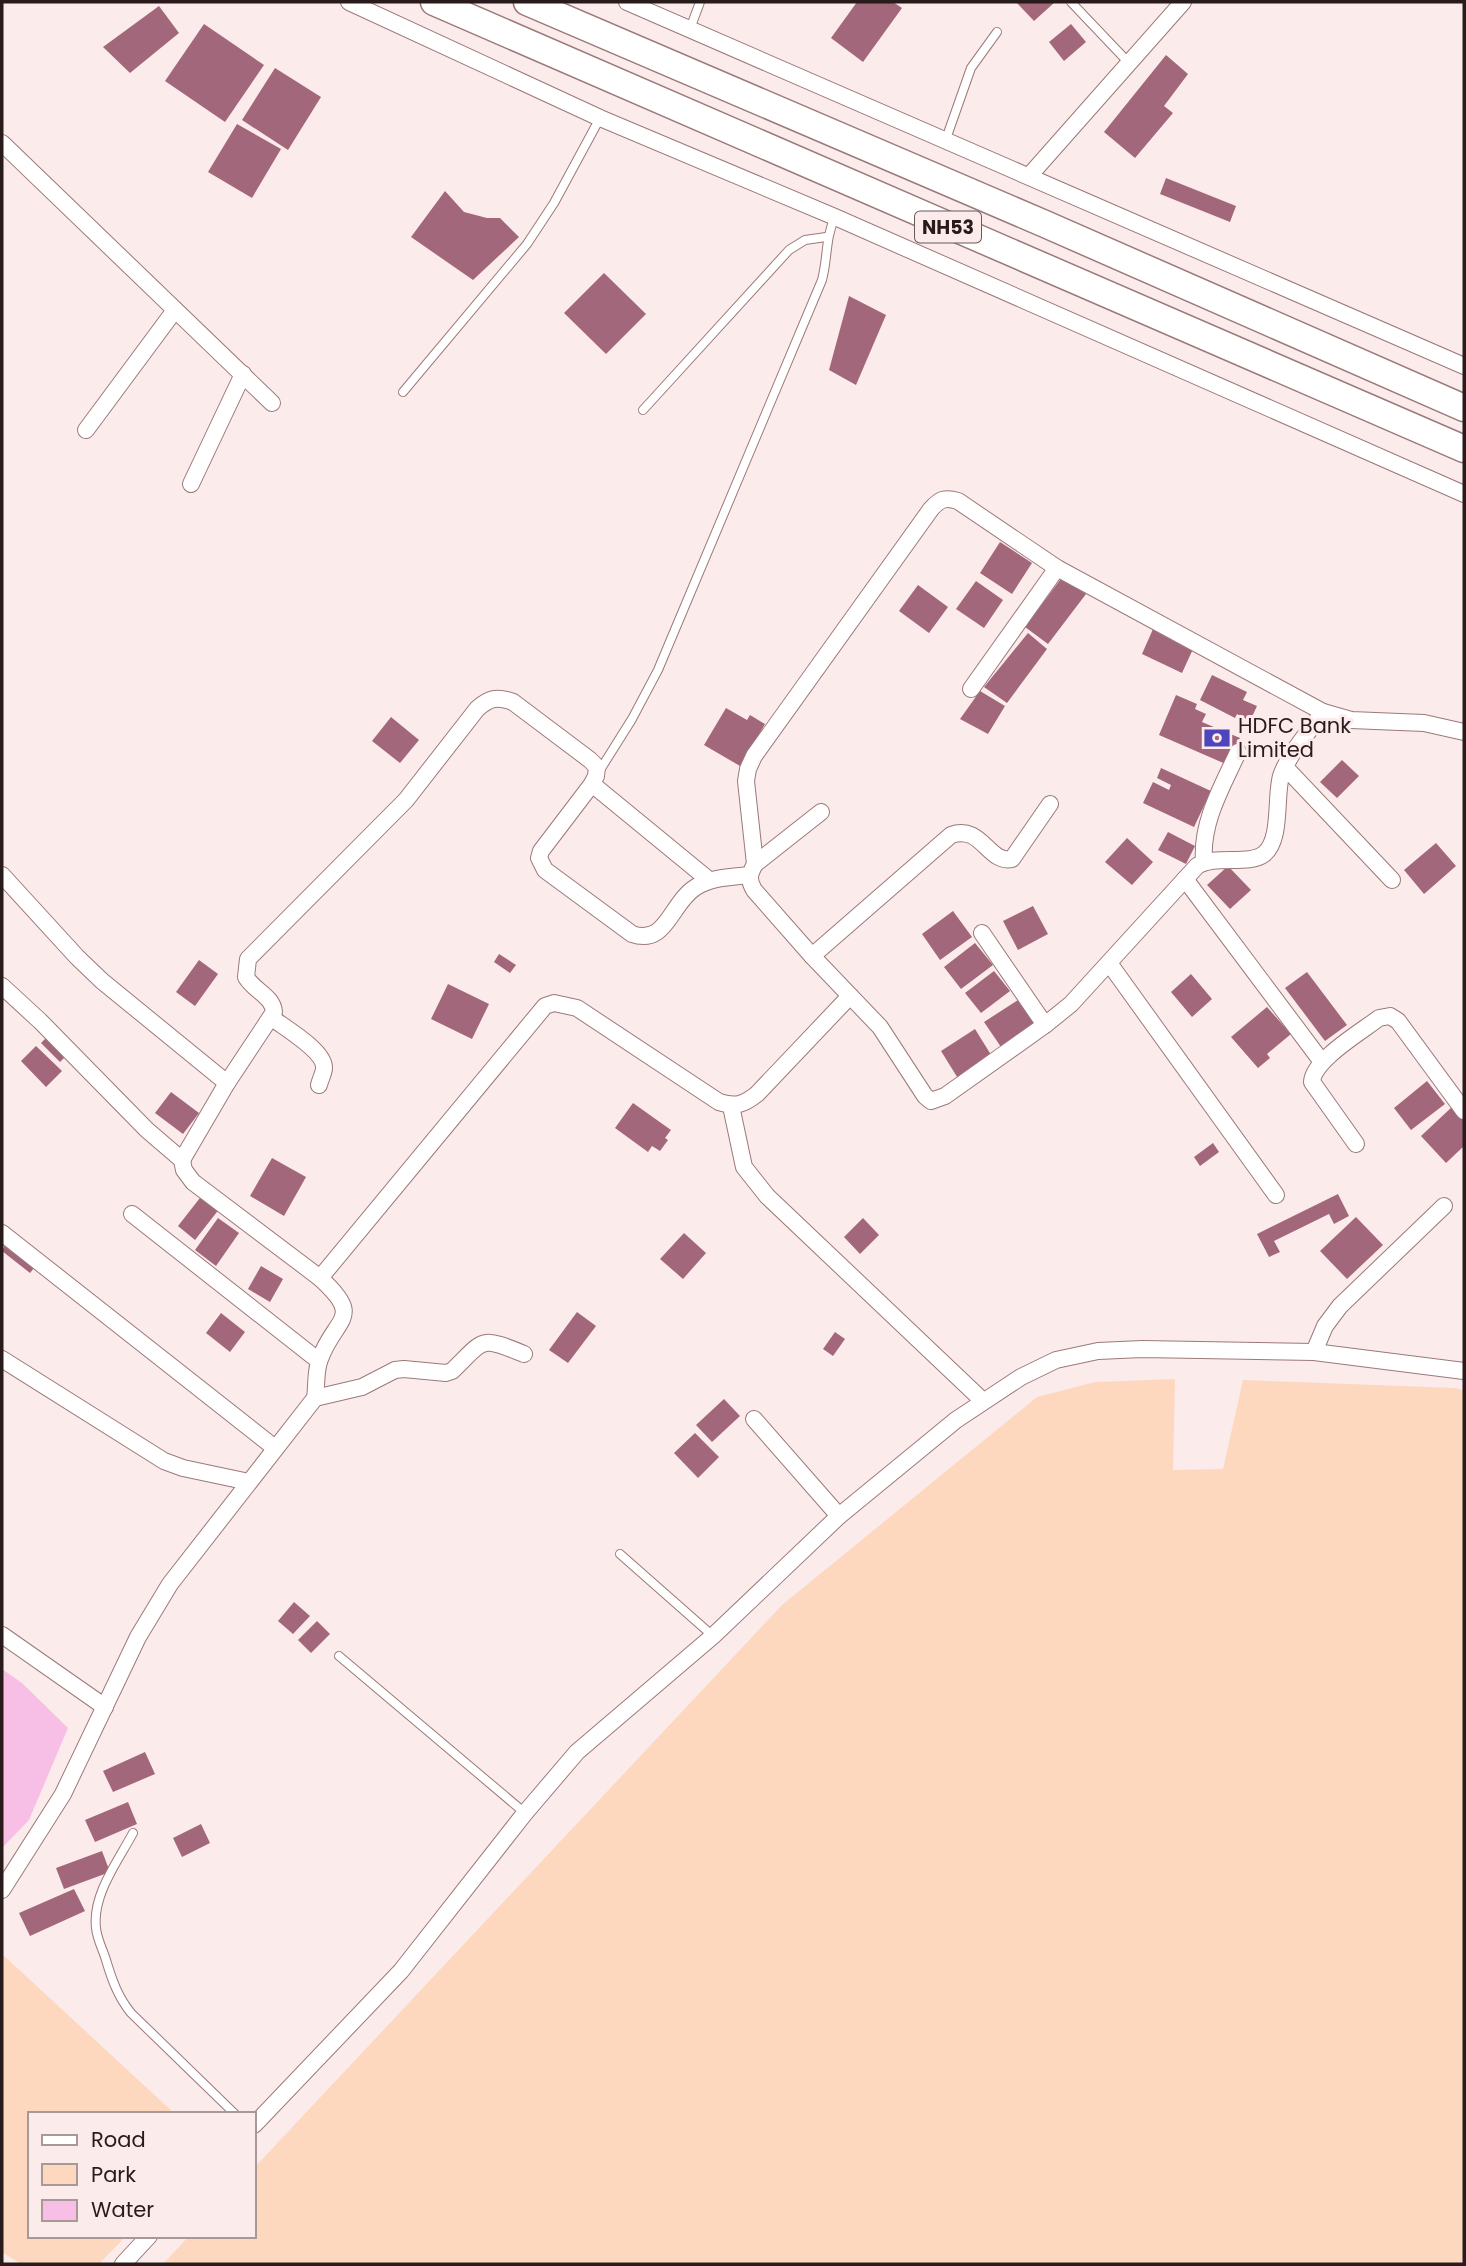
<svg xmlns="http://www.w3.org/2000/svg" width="1466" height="2266" font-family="Poppins,sans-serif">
<rect width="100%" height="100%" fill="#fcebeb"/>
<g fill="#fdd8bf">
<path d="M1175 1379 1173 1470 1223 1469 1243 1380 1456 1388 1464 1391V2264H163L189 2236H254V2168L782 1605 1037 1397 1095 1382Z"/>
<path d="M2 1954 175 2114H30V2236H126L99 2264H21L2 2252Z"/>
</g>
<path fill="#f8bfe6" d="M2 1669 22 1683 68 1728 29 1820 2 1848Z"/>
<g fill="#a3677c">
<path d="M857 2H893L902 8 863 62 831 38Z"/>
<path d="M1016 2H1055L1034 21Z"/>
<path d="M159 6 179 33 130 73 103 47Z"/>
<path d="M204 24 264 65 225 122 165 81Z"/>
<path d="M1071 24 1086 42 1064 61 1049 42Z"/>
<path d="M1166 55 1188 74 1164 106 1173 113 1135 158 1104 132Z"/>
<path d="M275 68 321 97 288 150 242 120Z"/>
<path d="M237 124 281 149 252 198 208 172Z"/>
<path d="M1166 178 1236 206 1230 222 1160 194Z"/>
<path d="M445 191 464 212 487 218H500L519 237 473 280 411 237Z"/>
<path d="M604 273 646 314 606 354 564 313Z"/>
<path d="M849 296 886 315 856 385 829 370Z"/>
<path d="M1000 542 1032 563 1012 594 980 573Z"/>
<path d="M1063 576 1086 594 1048 644 1025 627Z"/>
<path d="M976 581 1003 600 984 628 956 609Z"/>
<path d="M918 585 948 607 929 633 899 611Z"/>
<path d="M1153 629 1193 649 1182 673 1142 654Z"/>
<path d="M1028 633 1047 649 1007 703 984 687Z"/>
<path d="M1212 675 1247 692 1243 700 1257 706 1250 721 1237 714 1235 718 1200 700Z"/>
<path d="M980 691 1005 706 988 734 960 719Z"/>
<path d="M1176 695 1197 704 1195 709 1206 714 1202 722 1240 738 1228 765 1159 735Z"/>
<path d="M726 708 747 720 750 715 765 724 740 766 704 745Z"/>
<path d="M391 717 419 740 400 763 372 741Z"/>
<path d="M1342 760 1359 776 1337 798 1320 782Z"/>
<path d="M1161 768 1211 791 1194 827 1143 803 1153 782 1169 790 1171 785 1157 778Z"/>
<path d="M1168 832 1195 846 1186 864 1158 850Z"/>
<path d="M1127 838 1153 862 1132 885 1105 862Z"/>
<path d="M1436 843 1456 866 1424 894 1404 870Z"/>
<path d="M1228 866 1251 890 1230 909 1207 885Z"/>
<path d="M1033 906 1048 934 1018 950 1003 921Z"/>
<path d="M953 911 972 937 940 960 922 934Z"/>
<path d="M975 943 993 965 961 989 944 967Z"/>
<path d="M499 954 516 965 510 973 494 962Z"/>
<path d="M199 960 218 974 195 1006 176 992Z"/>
<path d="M994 971 1010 991 981 1013 965 993Z"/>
<path d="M1307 972 1347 1025 1325 1041 1285 988Z"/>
<path d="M1191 974 1212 999 1192 1017 1171 992Z"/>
<path d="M448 984 489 1004 472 1039 431 1019Z"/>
<path d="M1021 998 1038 1022 1001 1047 984 1022Z"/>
<path d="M1267 1007 1291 1034 1267 1054 1270 1058 1258 1068 1231 1037Z"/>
<path d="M975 1029 993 1058 959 1080 941 1051Z"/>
<path d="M51 1033 70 1052 60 1062 41 1043Z"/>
<path d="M36 1046 62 1071 46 1087 21 1061Z"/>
<path d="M1427 1081 1445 1104 1411 1130 1394 1108Z"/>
<path d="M171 1092 199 1113 183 1134 155 1113Z"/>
<path d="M633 1103 671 1130 665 1138 668 1140 660 1151 652 1146 648 1152 615 1128Z"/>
<path d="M1453 1106 1464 1118V1146L1446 1163 1421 1136Z"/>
<path d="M1213 1143 1219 1152 1200 1166 1194 1157Z"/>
<path d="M272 1158 306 1177 284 1216 250 1196Z"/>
<path d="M203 1194 220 1208 195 1240 178 1226Z"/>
<path d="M1338 1194 1349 1216 1334 1224 1329 1214 1274 1241 1280 1252 1269 1257 1257 1234Z"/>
<path d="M1356 1217 1383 1245 1347 1279 1320 1251Z"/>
<path d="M218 1218 239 1233 216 1266 195 1250Z"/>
<path d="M863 1218 879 1235 860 1254 844 1237Z"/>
<path d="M684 1233 706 1253 683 1279 660 1259Z"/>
<path d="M7 1241 38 1263 30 1273 2 1251Z"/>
<path d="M261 1266 283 1279 270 1302 248 1289Z"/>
<path d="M577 1312 596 1326 568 1363 549 1350Z"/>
<path d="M221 1313 245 1332 230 1352 206 1333Z"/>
<path d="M835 1332 845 1339 833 1356 823 1349Z"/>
<path d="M724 1399 740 1416 712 1442 696 1425Z"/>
<path d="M695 1433 719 1457 698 1478 674 1453Z"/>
<path d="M294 1602 310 1616 293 1634 278 1621Z"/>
<path d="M317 1621 330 1634 311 1653 298 1640Z"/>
<path d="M145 1752 155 1774 113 1792 103 1771Z"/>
<path d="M128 1802 137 1824 95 1842 85 1820Z"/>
<path d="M201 1824 210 1843 182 1857 173 1838Z"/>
<path d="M102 1851 110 1872 64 1889 56 1868Z"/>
<path d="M74 1889 85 1911 30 1936 19 1913Z"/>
</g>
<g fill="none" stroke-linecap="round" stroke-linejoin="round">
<g stroke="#9c7979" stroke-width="10">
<g id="service">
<path d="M1071 2 1129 63"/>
<path d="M690 29 700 2"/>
<path d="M946 139 971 68 997 32"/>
<path d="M403 392 527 244 554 203 600 118"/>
<path d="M643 410 789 250 805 240 826 237"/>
<path d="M600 770 632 719 658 670 822 280C828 257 825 239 835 217"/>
<path d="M620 1554 713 1636"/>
<path d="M339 1656 525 1813"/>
<path d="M133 1833C118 1861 92 1895 96 1928 97 1939 103 1950 106 1960 112 1980 118 1997 131 2013L235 2114"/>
</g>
</g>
<g stroke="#9c7979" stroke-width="18">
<g id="minor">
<path d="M349 2 600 118 835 217 1464 494"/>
<path d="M627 2 1464 366"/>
<path d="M2 143 272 403"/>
<path d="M1030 175 1183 2"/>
<path d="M86 430 175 310"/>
<path d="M191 484 243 374"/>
<path d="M971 689 1057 568"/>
<path d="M1285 767 1392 880"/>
<path d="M592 784 709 880"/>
<path d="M821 812 755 864C749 875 748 879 754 890L812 956 880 1027 925 1096 931 1101 945 1096 1045 1025"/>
<path d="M1204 861C1201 822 1222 787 1238 752"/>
<path d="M755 864 746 781 748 769 754 756 931 509C940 499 945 497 958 501L1057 568 1323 712"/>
<path d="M2 875 77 957 102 981 227 1083"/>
<path d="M1185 879 1322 1062"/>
<path d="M982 933 1045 1025 1071 1004 1197 866C1215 854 1248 866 1264 854 1282 840 1275 796 1281 776 1289 753 1309 732 1323 712L1351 720 1424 723 1464 732"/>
<path d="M812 956 951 835C982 824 988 864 1012 859L1050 804"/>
<path d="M1109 963 1276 1195"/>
<path d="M2 986 40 1021 147 1130 182 1160 184 1170 193 1182 320 1278C365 1319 335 1317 320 1359 315 1371 317 1385 315 1398L170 1584 138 1637 63 1794 2 1890"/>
<path d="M272 1018C285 1028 325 1051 324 1068 324 1073 320 1080 319 1085"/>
<path d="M731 1106 744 1167 767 1196 983 1401"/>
<path d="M1356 1144 1312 1082C1313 1060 1361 1032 1379 1018L1390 1016 1398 1021 1464 1111"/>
<path d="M182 1160 227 1083 274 1012C273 996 254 991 246 977L248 959 406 800 477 709C489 698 497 696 513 702L590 760 597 767 596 776 592 784 541 851 539 858 545 870 632 934C667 946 670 903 696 887 712 877 732 877 749 875"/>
<path d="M132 1214 319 1361"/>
<path d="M2 1233 275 1448"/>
<path d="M320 1278 545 1006 554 1003 577 1008 719 1102C736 1107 743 1105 757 1094L850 996"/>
<path d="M1314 1352 1325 1326 1340 1306 1444 1206"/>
<path d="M2 1359 164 1461 183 1468 249 1482"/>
<path d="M315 1398 362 1387 395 1370 404 1369 446 1373 452 1371C486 1338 479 1336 524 1354"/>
<path d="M754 1419 839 1516"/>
<path d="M2 1635 105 1707"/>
<path d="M254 2125 401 1971 525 1813 577 1752 713 1636 839 1516 956 1420 1021 1377 1056 1360 1098 1351 1142 1349 1314 1352 1464 1371"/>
<path d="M123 2264 149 2236"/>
</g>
</g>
<g stroke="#9c7979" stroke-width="29">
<g id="trunk">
<path d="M434 2 1464 449"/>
<path d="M527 2 1045 224 1464 408"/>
</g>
</g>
<use href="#service" stroke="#fff" stroke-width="8"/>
<use href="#minor" stroke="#fff" stroke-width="16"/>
<use href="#trunk" stroke="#fff" stroke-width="26"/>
</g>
<defs>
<g id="bank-bare" transform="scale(2.1)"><path d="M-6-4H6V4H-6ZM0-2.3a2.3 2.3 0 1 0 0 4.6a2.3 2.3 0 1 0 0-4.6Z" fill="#4d45bc" stroke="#fcebeb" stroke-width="2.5" paint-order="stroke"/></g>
</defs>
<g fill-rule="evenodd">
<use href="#bank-bare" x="1217" y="738"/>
</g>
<g text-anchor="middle" stroke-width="6" stroke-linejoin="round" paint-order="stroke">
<rect fill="#fcebeb" stroke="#68595a" stroke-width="2" x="915" y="211.5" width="66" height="31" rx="5"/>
<g font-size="19" font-weight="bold" fill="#291b1c">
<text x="948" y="234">NH53</text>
</g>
<g font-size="21" fill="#291b1c" stroke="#fcebeb" text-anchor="start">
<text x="1238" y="733">HDFC Bank<tspan x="1238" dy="24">Limited</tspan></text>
</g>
</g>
<rect width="1466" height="2266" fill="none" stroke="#291b1c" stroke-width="7"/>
<rect x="28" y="2112" width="228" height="126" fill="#fcebeb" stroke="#a89898" stroke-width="2"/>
<rect x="42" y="2135" width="35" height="10" fill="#ffffff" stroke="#a89898" stroke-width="2"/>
<text x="91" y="2147" font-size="21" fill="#291b1c">Road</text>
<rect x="42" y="2164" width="35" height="21" fill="#fdd8bf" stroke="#a89898" stroke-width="2"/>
<text x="91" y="2182" font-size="21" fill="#291b1c">Park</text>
<rect x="42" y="2200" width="35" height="21" fill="#f8bfe6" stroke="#a89898" stroke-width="2"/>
<text x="91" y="2217" font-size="21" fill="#291b1c">Water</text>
</svg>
